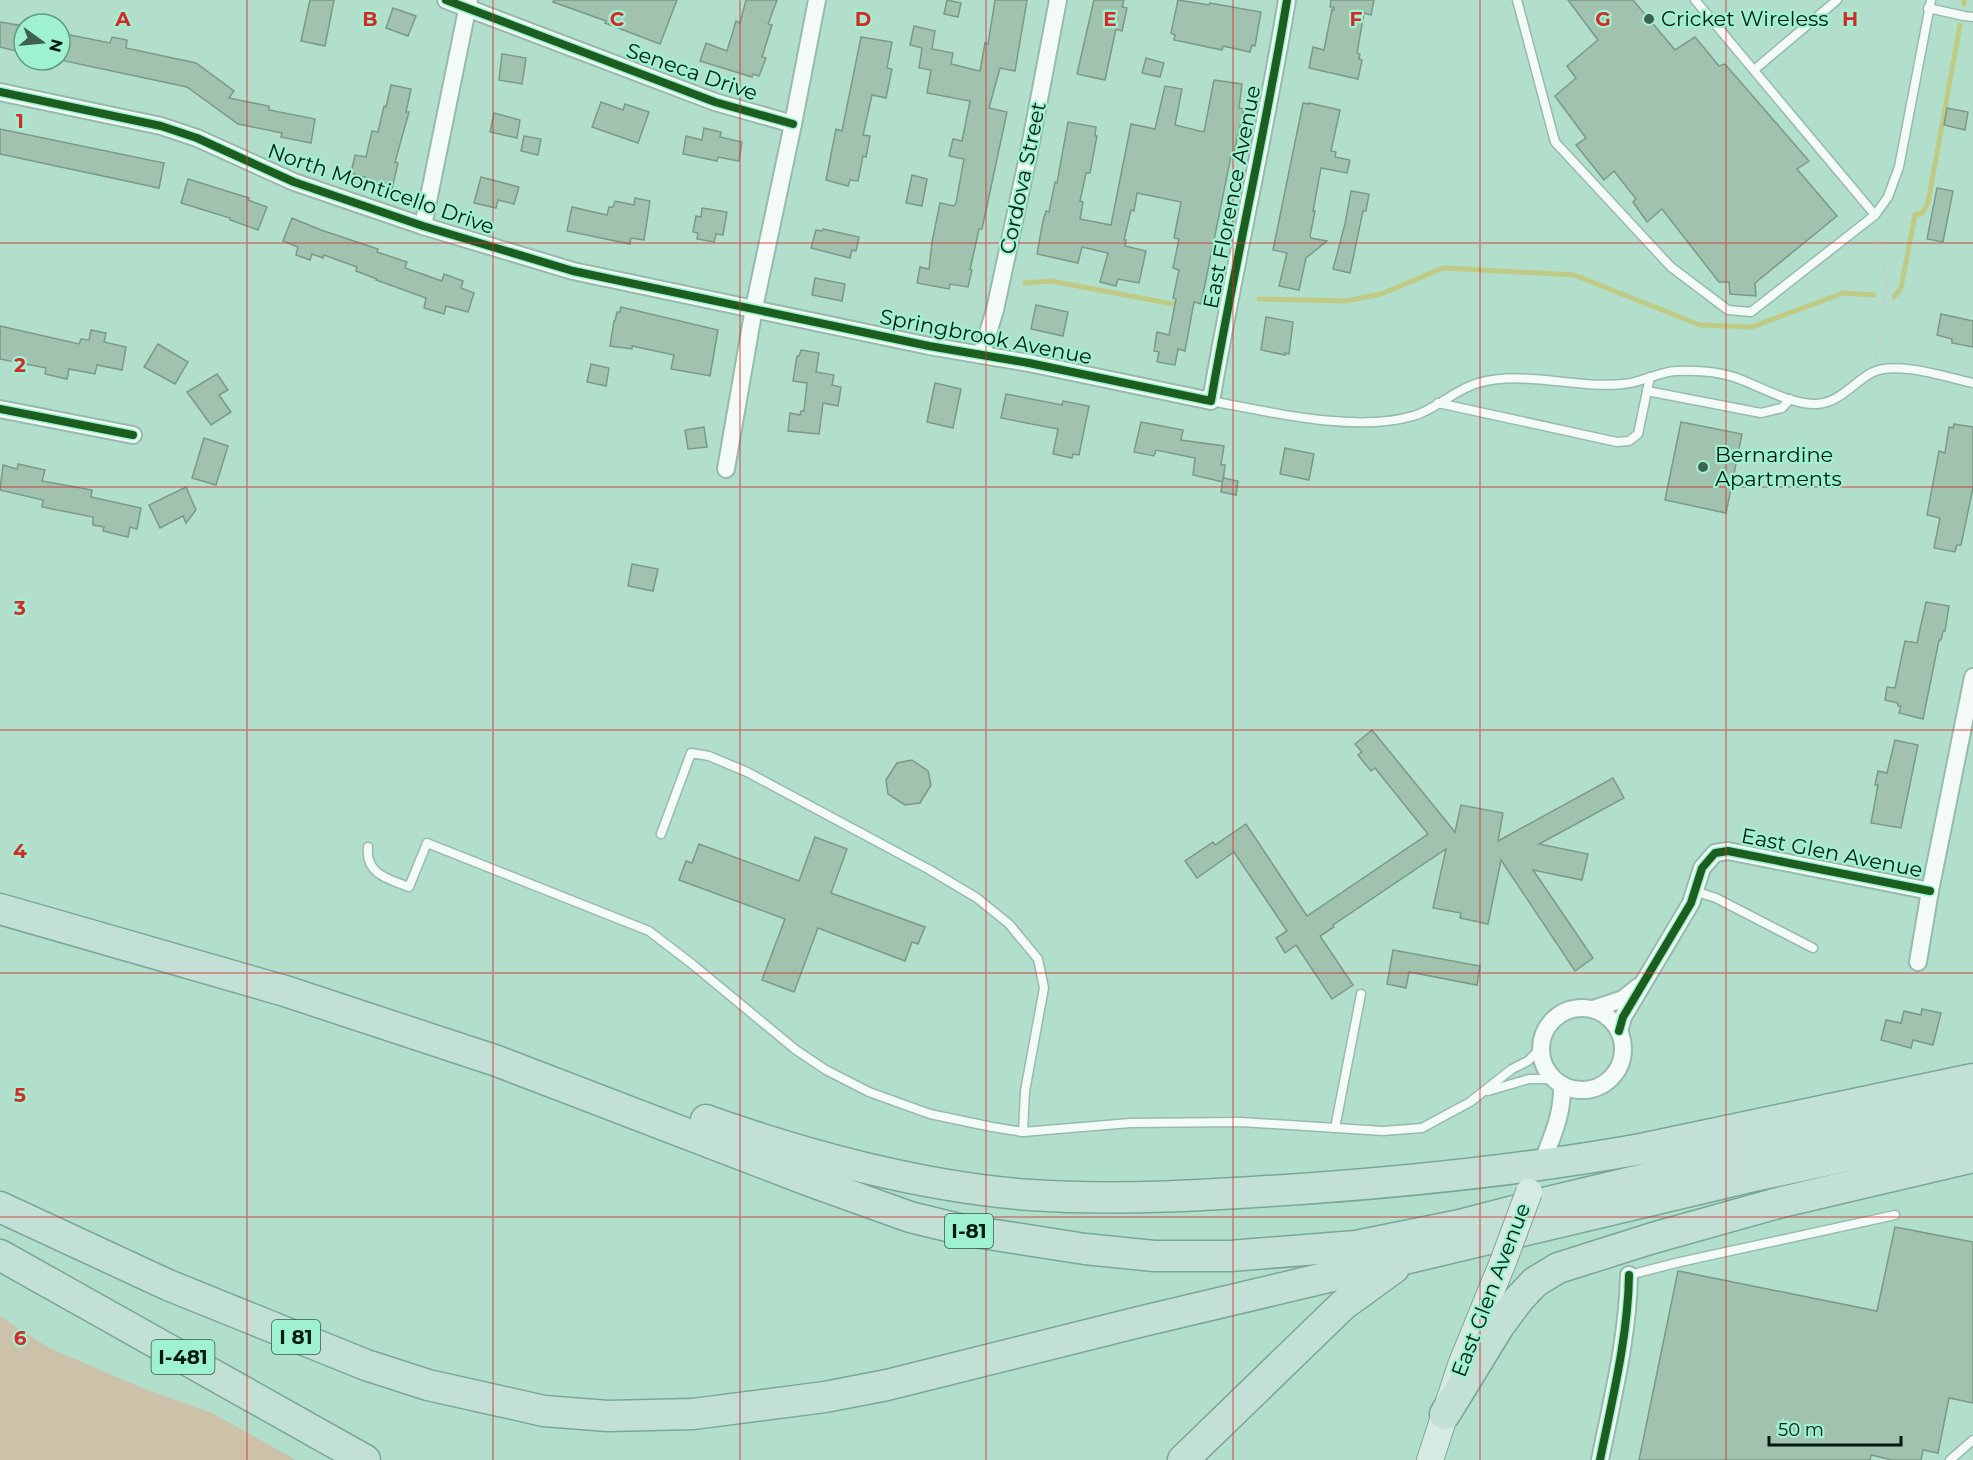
<svg xmlns="http://www.w3.org/2000/svg" width="1973" height="1460" font-family="Montserrat,sans-serif">
<rect width="100%" height="100%" fill="#b2dfcc"/>
<path fill="#ccc1a9" d="M0 1316 49 1348 145 1389 212 1413 296 1460H0Z"/>
<g fill="none" stroke-linecap="round" stroke-linejoin="round">
<g stroke="#bfca85" stroke-width="5">
<path d="M1964 4V0"/>
<path d="M1025 283 1051 281 1173 304"/>
<path d="M1894 297 1901 288 1915 215 1922 213 1928 203 1960 25"/>
<path d="M1259 299 1346 301 1381 294 1443 268 1574 275 1700 325 1752 327 1843 293 1874 295"/>
</g>
</g>
<g fill="#a0c2ae" stroke="#7b9988" stroke-width="1.5">
<path d="M310 0H334L325 46 301 41Z"/>
<path d="M554 0H677L660 44 605 23 606 21 553 2Z"/>
<path d="M746 0H777L768 24 772 25 762 57 766 58 759 76 753 74 752 77 700 61 706 43 727 51 736 21 740 23Z"/>
<path d="M947 0 961 3 958 17 944 14Z"/>
<path d="M995 0H1027L1015 71 1000 68 989 108 1007 112 982 229H979L970 270H972L968 287 950 284 949 289 917 283 920 267 929 269 932 242 940 203 954 206 956 203 964 159 949 156 953 139 962 141 970 101 927 93 931 70 919 68 922 48 910 45 914 26 935 31 932 49 953 53 951 64 980 71 985 43 988 44Z"/>
<path d="M1094 0H1124L1122 7 1127 8 1122 31 1116 29 1105 80 1077 74Z"/>
<path d="M1178 0 1209 5 1210 3 1261 12 1255 46 1252 45 1250 52 1223 46 1222 50 1174 40 1175 35 1171 33Z"/>
<path d="M1331 0H1374L1371 15 1364 13 1357 53 1360 54 1359 59 1362 60 1358 79 1309 68 1313 47 1324 50 1332 9 1334 10V7H1330Z"/>
<path d="M1568 0H1633L1675 50 1695 37 1719 66 1725 64 1809 161 1797 169 1837 216 1755 283 1756 296 1730 294 1729 282H1719L1662 209 1647 222 1633 202 1636 199 1614 171 1604 180 1576 145 1586 138 1555 96 1576 78 1567 66 1598 40Z"/>
<path d="M393 8 416 16 408 36 386 28Z"/>
<path d="M0 22 24 26V53L0 47Z"/>
<path d="M60 33 110 43 112 37 127 40 126 48 196 63 234 91 229 98 269 106V110L315 119 311 143 281 137 282 133 238 124 187 87 60 60Z"/>
<path d="M861 37 892 42 887 68 892 69 886 98 872 95 863 135 870 136 866 157 863 156 858 181 850 180 848 186 826 180 836 129 842 131Z"/>
<path d="M502 54 526 58 522 84 499 80Z"/>
<path d="M1146 58 1164 63 1160 77 1142 73Z"/>
<path d="M1214 80 1242 84 1239 108 1244 109 1233 157 1231 156 1201 304 1194 302 1185 351 1178 349 1175 365 1157 362 1159 352 1154 351 1157 332 1169 335 1176 299 1173 298 1179 270 1173 268 1179 239 1174 238 1181 202 1137 193 1134 211 1131 210 1124 240H1126L1125 246 1146 251 1139 283 1118 279 1116 286 1100 282 1108 253 1082 247 1078 263 1037 254 1043 221 1046 211 1049 212 1055 182 1057 183 1068 122 1096 127 1095 136H1097L1090 173H1086L1080 201 1083 202 1080 219 1111 225 1131 124 1155 129 1165 86 1182 89 1175 125 1204 132Z"/>
<path d="M391 85 411 89 406 112H409L395 162 398 163 392 189 367 183 368 178 351 173 355 155 366 157 372 131 378 132 384 106 386 107Z"/>
<path d="M601 102 623 110 625 104 649 112 638 143 592 127Z"/>
<path d="M1303 103 1309 104V103L1340 110 1331 151 1336 152 1335 157 1350 160 1347 173 1321 168 1313 211H1315L1310 236 1311 238 1327 241 1306 258 1299 290 1279 286 1287 253 1273 250Z"/>
<path d="M1947 108 1968 112 1965 130 1944 125Z"/>
<path d="M494 113 520 120 517 138 490 132Z"/>
<path d="M704 128 721 132 720 137 742 142 739 161 718 157 717 161 683 154 686 136 702 140Z"/>
<path d="M0 129 164 163 159 188 0 154Z"/>
<path d="M524 136 541 139 538 155 521 151Z"/>
<path d="M912 175 927 179 922 206 906 203Z"/>
<path d="M481 177 519 187 514 204 498 200 496 208 474 203Z"/>
<path d="M188 179 249 198 248 200 267 207 258 230 230 220V218L181 203Z"/>
<path d="M1937 188 1953 191 1943 242 1927 239Z"/>
<path d="M1351 191 1369 194 1366 211H1363L1350 273 1333 269 1345 224Z"/>
<path d="M635 198 650 201 644 240 631 238 630 244 567 231 572 207 607 215 609 207H613L615 201 634 205Z"/>
<path d="M702 208 727 212 723 235 716 234 714 242 697 239 698 233 693 232 696 216 701 217Z"/>
<path d="M292 218 321 230 378 249 377 252 407 262 405 268 442 281 444 274 463 281 461 288 474 293 468 312 446 306 444 314 424 308 426 298 376 280 377 279 356 271 357 267 324 255 323 258 312 254 310 260 296 255 298 247 283 241Z"/>
<path d="M823 229 859 237 856 251 852 250 850 258 811 248 816 230 822 231Z"/>
<path d="M815 278 845 284 842 301 812 295Z"/>
<path d="M1036 305 1068 312 1063 336 1031 329Z"/>
<path d="M621 307 718 330 710 376 671 369 674 355 632 346V349L610 346 614 321H615L617 312H620Z"/>
<path d="M1941 314 1973 321V347L1952 343V339L1937 335Z"/>
<path d="M1266 317 1293 322 1289 354 1285 353V355L1261 350Z"/>
<path d="M0 326 79 344 81 339 89 340 91 330 106 333 104 342 126 347 122 370 97 365 95 374 69 369 67 379 45 374 46 368 0 359Z"/>
<path d="M158 344 188 362 175 384 144 367Z"/>
<path d="M801 350 819 353 816 372 834 375 832 385 841 387 838 406 823 403 819 434 788 431 790 413 800 415 801 411H804L807 383 793 381 797 356H799Z"/>
<path d="M591 364 609 368 606 386 587 382Z"/>
<path d="M217 374 228 390 219 395 231 412 211 425 187 392Z"/>
<path d="M935 383 961 389 953 428 927 422Z"/>
<path d="M1006 394 1062 405 1063 401 1089 406 1079 455 1073 454 1072 458 1053 454 1058 429 1001 418Z"/>
<path d="M1141 422 1183 430 1181 440 1224 446 1221 465H1225L1223 482 1193 475 1195 458 1156 450 1154 456 1134 452Z"/>
<path d="M1681 422 1742 434 1726 513 1665 500Z"/>
<path d="M1954 424 1973 427V488L1961 545H1957L1955 552 1934 548 1940 518 1927 515 1939 451 1945 453 1949 427 1953 428Z"/>
<path d="M704 427 707 447 688 449 685 430Z"/>
<path d="M204 438 228 446 216 485 192 478Z"/>
<path d="M1285 448 1314 454 1309 480 1280 474Z"/>
<path d="M18 464 45 470 42 481 92 490 91 497 141 508 137 529 130 527 128 537 103 531 104 527 93 525V517L42 507 43 500 0 490 3 465 17 469Z"/>
<path d="M1223 478 1238 481 1236 495 1221 492Z"/>
<path d="M186 487 196 510 186 523 183 516 160 528 149 505Z"/>
<path d="M632 564 658 569 653 591 628 586Z"/>
<path d="M1926 602 1949 606 1945 631H1943L1941 640H1939L1923 719 1899 713 1901 706H1898V703L1885 700 1887 687 1895 688 1905 641 1917 643Z"/>
<path d="M1372 730 1455 832 1461 805 1503 813 1498 841 1613 778 1624 798 1539 844 1588 854 1582 880 1533 870 1593 958 1575 971 1501 860 1488 924 1460 918 1461 913 1433 908 1446 849 1333 925 1334 927 1320 936 1353 985 1332 999 1296 945 1285 953 1276 938 1287 931 1234 852 1197 878 1185 861 1213 842 1215 845 1246 824 1307 916 1428 834 1375 768 1371 771 1358 755 1362 752 1355 744Z"/>
<path d="M1895 740 1918 745 1901 828 1871 823 1878 785H1875L1878 771 1887 773Z"/>
<path d="M912 760 928 771 931 785 920 803 905 805 888 794 886 780 897 763Z"/>
<path d="M815 837 847 849 831 893 925 927 918 944 912 942 905 961 818 928 794 992 762 980 785 919 679 880 686 861 692 863 699 844 799 881Z"/>
<path d="M1393 950 1480 966 1477 985 1409 972 1406 988 1387 984Z"/>
<path d="M1922 1009 1941 1013 1933 1045 1913 1040 1911 1048 1881 1040 1886 1020 1901 1023 1904 1011 1921 1015Z"/>
<path d="M1895 1227 1973 1242V1403L1949 1398 1938 1453 1923 1450 1921 1460H1892L1871 1455 1870 1460H1639L1678 1271 1877 1311Z"/>
</g>
<g fill="none" stroke-linecap="round" stroke-linejoin="round">
<g stroke="#96baac" stroke-width="11">
<g id="service">
<path d="M1517 0 1555 142 1671 267 1728 310 1751 312 1875 215 1888 197 1899 167 1931 0"/>
<path d="M1695 0 1875 215"/>
<path d="M1928 8 1964 16 1973 17"/>
<path d="M1754 70 1837 0"/>
<path d="M1647 391 1761 413 1782 408 1790 399"/>
<path d="M1211 401C1270 412 1355 433 1413 416 1435 410 1454 390 1478 383 1525 370 1576 389 1623 384 1641 383 1658 372 1676 371 1695 370 1716 371 1734 377 1760 386 1788 404 1816 404 1839 403 1852 384 1871 373 1895 360 1946 377 1973 383"/>
<path d="M1438 403 1617 442 1629 441 1638 434 1650 377"/>
<path d="M661 834 691 753 709 756 747 772 930 870 977 898 1009 924 1038 959 1044 988 1025 1091 1023 1132"/>
<path d="M368 847C365 874 388 879 409 887L427 843 649 931 692 964 796 1050 826 1070 869 1092 930 1114 992 1127 1023 1132 1130 1123 1241 1122 1383 1131 1422 1128 1470 1102 1512 1069 1528 1061 1542 1047"/>
<path d="M1694 891 1716 898 1813 948"/>
<path d="M1488 1091 1529 1079H1553"/>
<path d="M1335 1128 1361 994"/>
<path d="M1629 1275 1680 1262 1895 1215"/>
<path d="M1950 1460 1973 1440"/>
</g>
</g>
<g stroke="#96baac" stroke-width="20">
<g id="minor">
<path d="M446 0 715 102 793 124"/>
<path d="M0 92 161 126 197 138 294 182 423 226 573 271 929 346 1029 363 1211 401C1234 267 1265 134 1287 0"/>
<path d="M423 226 469 0"/>
<path d="M981 355 995 310 1029 152 1058 0"/>
<path d="M0 409 133 435"/>
<path d="M726 469 754 308 793 124 817 0"/>
<path d="M1918 962 1930 891 1973 677"/>
<circle cx="1582" cy="1049" r="41"/>
<path d="M1593 1009 1623 999 1638 987"/>
<path d="M1619 1031 1623 1017 1691 903 1702 868 1715 853 1728 851 1930 891"/>
<path d="M1542 1163C1552 1137 1563 1114 1562 1085"/>
<path d="M1600 1460C1612 1400 1628 1337 1629 1275"/>
</g>
</g>
<g stroke="#79a797" stroke-width="28">
<path id="primary" d="M1430 1460 1461 1365 1503 1262"/>
</g>
<g stroke="#79a797" stroke-width="33">
<g id="motorway">
<path d="M0 909 285 991 497 1061 810 1181 910 1217 963 1230 1085 1249 1154 1256H1230L1356 1246 1460 1225 1548 1202 1820 1137 1973 1105"/>
<path d="M706 1120C806 1156 923 1187 1030 1195 1120 1201 1211 1195 1301 1189 1415 1181 1529 1169 1641 1149L1973 1079"/>
<path d="M0 1207 168 1285 366 1365 428 1385 544 1411 608 1416 693 1414 825 1397 887 1385 1139 1322 1754 1176 1973 1129"/>
<path d="M0 1255 365 1460"/>
<path d="M1445 1414 1499 1326 1519 1299 1535 1282 1558 1268 1653 1238 1778 1203 1973 1157"/>
<path d="M1183 1460 1343 1305 1394 1268"/>
</g>
</g>
<path stroke="#c2d1ca" stroke-width="3" stroke-dasharray="4.5 4.5" stroke-linecap="butt" d="M1876 358 1887 282 1877 228"/>
<use href="#service" stroke="#f3faf7" stroke-width="8"/>
<use href="#minor" stroke="#f3faf7" stroke-width="16"/>
<use href="#primary" stroke="#d6eae3" stroke-width="26"/>
<use href="#motorway" stroke="#c2e0d6" stroke-width="30"/>
<g stroke="#79a797" stroke-width="28" stroke-linecap="butt">
<path id="primary-bridge" d="M1503 1262 1529 1192"/>
</g>
<use href="#primary-bridge" stroke="#d6eae3" stroke-width="26"/>
<g stroke="#9ff2d0" stroke-width="11">
<g id="cycleway">
<path d="M446 0 715 102 793 124"/>
<path d="M0 92 161 126 197 138 294 182 423 226 573 271 929 346 1029 363 1211 401C1234 267 1265 134 1287 0"/>
<path d="M0 409 133 435"/>
<path d="M1619 1031 1623 1017 1691 903 1702 868 1715 853 1728 851 1930 891"/>
<path d="M1600 1460C1612 1400 1628 1337 1629 1275"/>
</g>
</g>
<use href="#cycleway" stroke="#1b5e20" stroke-width="8"/>
</g>
<path fill="none" stroke="#d62828" stroke-width="1.5" stroke-opacity="0.55" d="M247 0V1460M493 0V1460M740 0V1460M986 0V1460M1233 0V1460M1480 0V1460M1726 0V1460M0 243H1973M0 487H1973M0 730H1973M0 973H1973M0 1217H1973"/>
<g fill="#406053" stroke="#9ff2d0" stroke-width="2">
<circle cx="1649" cy="19" r="6"/>
<circle cx="1703" cy="467" r="6"/>
</g>
<g text-anchor="middle" stroke-width="4.5" stroke-linejoin="round" paint-order="stroke">
<g fill="#9ff2d0" stroke="#315c4b" stroke-width="1.5">
<rect x="945" y="1214" width="48" height="34" rx="4.5"/>
<rect x="272" y="1320" width="48" height="34" rx="4.5"/>
<rect x="151.5" y="1340" width="63" height="34" rx="4.5"/>
</g>
<g font-size="20" font-weight="bold" fill="#021b12">
<text x="969" y="1238">I-81</text>
<text x="296" y="1344">I 81</text>
<text x="183" y="1364">I-481</text>
</g>
<g font-size="21" fill="#021b12" stroke="#9ff2d0" text-anchor="start">
<text x="1661" y="26">Cricket Wireless</text>
<text x="1715" y="462">Bernardine<tspan x="1715" dy="24">Apartments</tspan></text>
</g>
<g font-size="21" fill="#021b12" stroke="#9ff2d0">
<text transform="translate(692 72) rotate(19)" y="7">Seneca Drive</text>
<text transform="translate(1023 178) rotate(-78)" y="7">Cordova Street</text>
<text transform="translate(381 189) rotate(19)" y="7">North Monticello Drive</text>
<text transform="translate(1232 197) rotate(-79)" y="7">East Florence Avenue</text>
<text transform="translate(986 337) rotate(11)" y="7">Springbrook Avenue</text>
<text transform="translate(1832 853) rotate(11)" y="7">East Glen Avenue</text>
<text transform="translate(1491 1290) rotate(-69)" y="7">East Glen Avenue</text>
</g>
</g>
<g font-size="20" text-anchor="middle" font-weight="bold" fill="#d62828" stroke="#9ff2d0" stroke-width="4.5" stroke-linejoin="round" paint-order="stroke">
<text x="123" y="26">A</text>
<text x="370" y="26">B</text>
<text x="617" y="26">C</text>
<text x="863" y="26">D</text>
<text x="1110" y="26">E</text>
<text x="1356" y="26">F</text>
<text x="1603" y="26">G</text>
<text x="1850" y="26">H</text>
<text x="20" y="128">1</text>
<text x="20" y="372">2</text>
<text x="20" y="615">3</text>
<text x="20" y="858">4</text>
<text x="20" y="1102">5</text>
<text x="20" y="1345">6</text>
</g>
<g transform="translate(42 42) rotate(105)"><circle r="28" fill="#9ff2d0" stroke="#609c84" stroke-width="1.5"/>
<path d="M0-4.5L10 22L0 15L-10 22Z" fill="#406053"/>
<text y="-9" font-size="16" font-weight="bold" text-anchor="middle" fill="#021b12">N</text>
</g>
<path d="M1769 1436v9h132v-9" fill="none" stroke="#021b12" stroke-width="3"/>
<text x="1778" y="1436" font-size="18" fill="#021b12" stroke="#9ff2d0" stroke-width="4.5" paint-order="stroke">50 m</text>
</svg>
